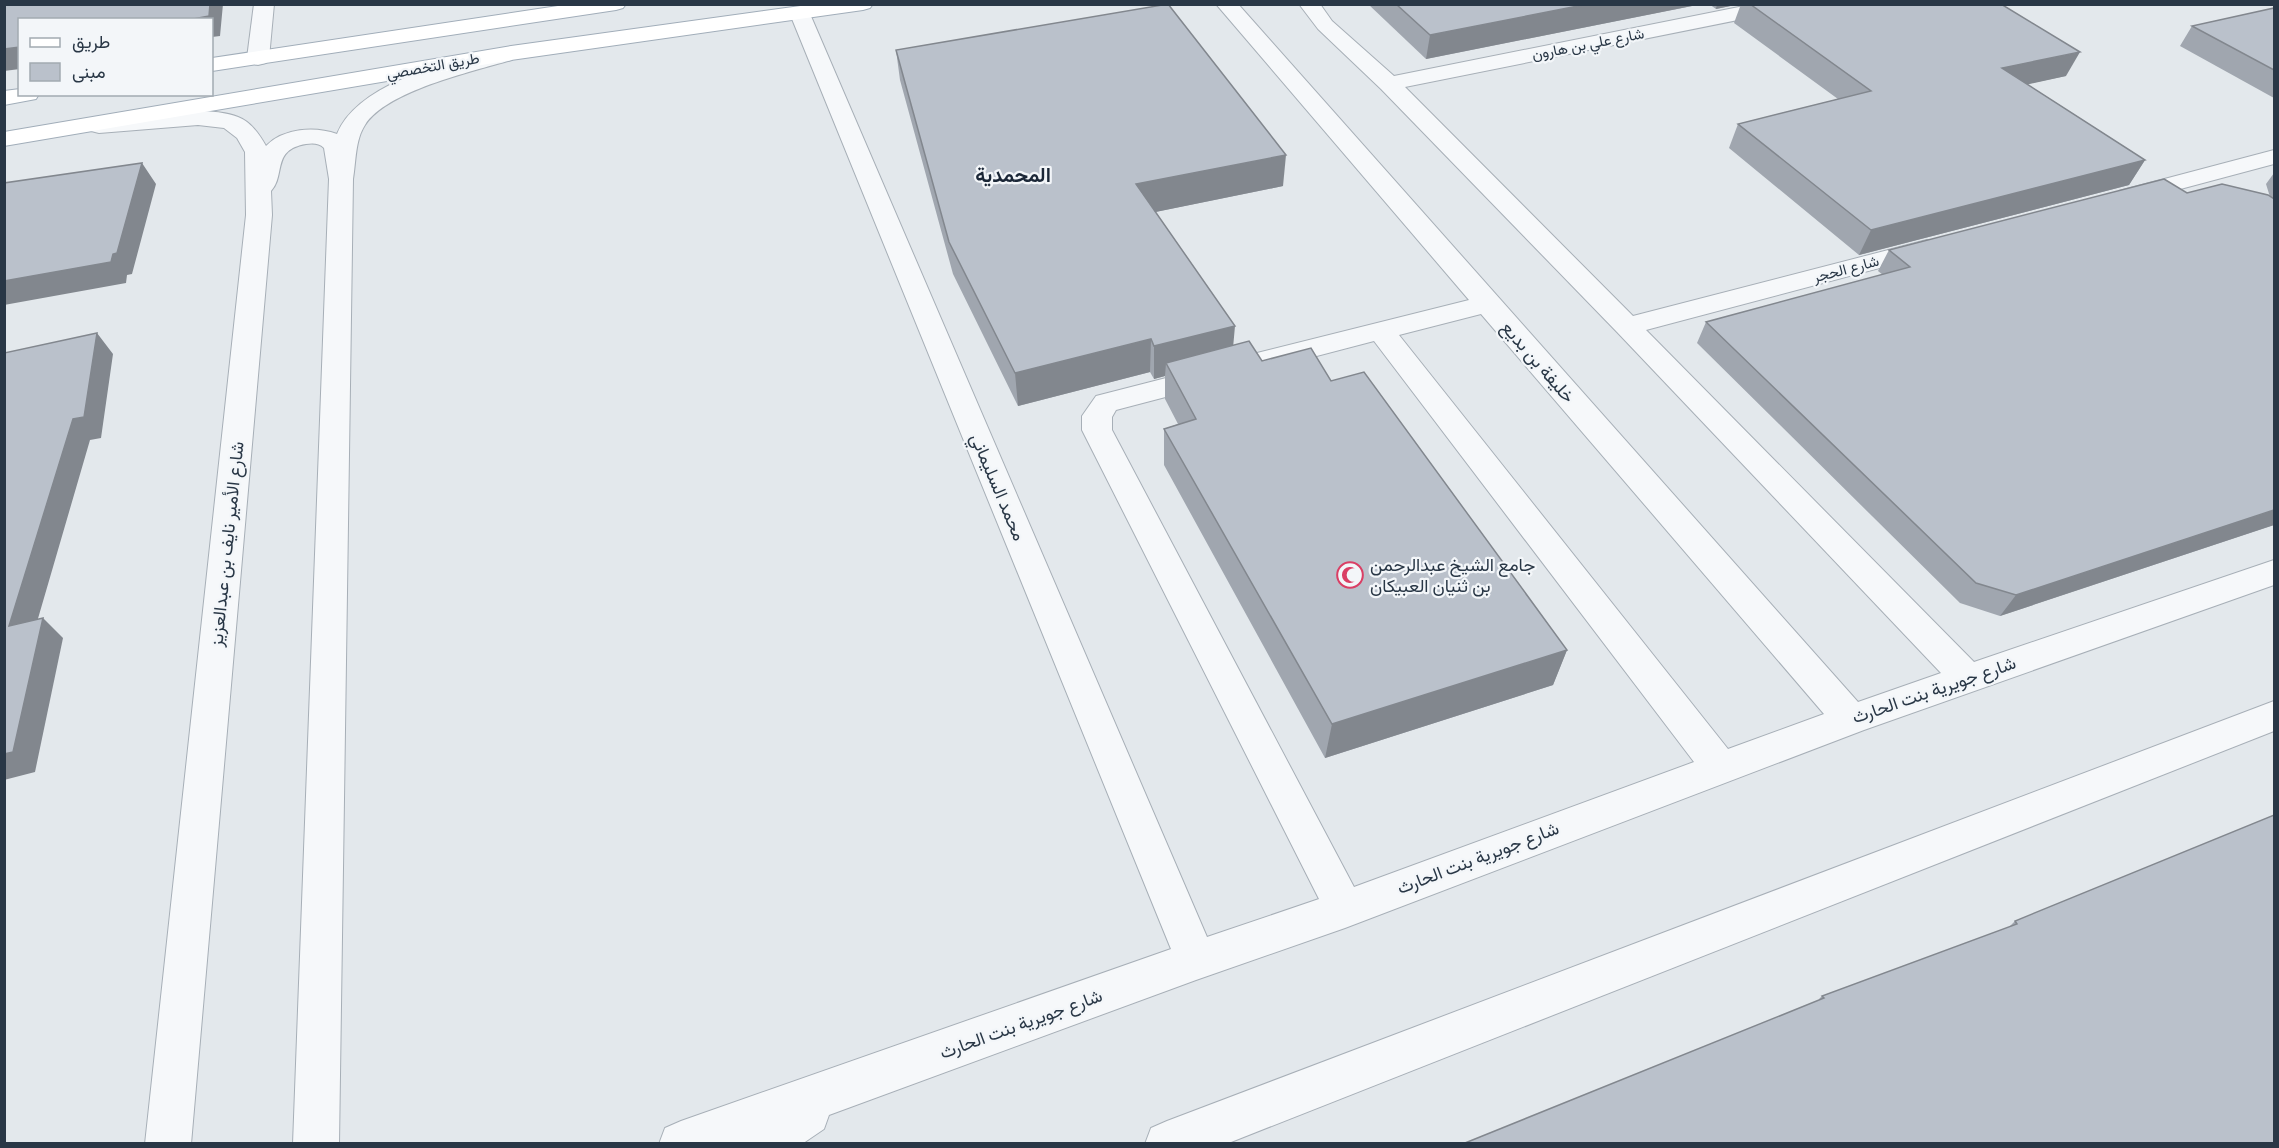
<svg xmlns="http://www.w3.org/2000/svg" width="2279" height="1148" font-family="'Archivo Narrow',Vazirmatn,sans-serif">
<rect width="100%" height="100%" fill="#e3e8ec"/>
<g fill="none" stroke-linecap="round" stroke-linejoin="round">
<g stroke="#a7afb7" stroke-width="2">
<g id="minor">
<path d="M254 4H274L269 58 266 63 258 65 250 63 247 58Z"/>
<path d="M1216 4H1238L1858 702 1941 673 1617 332 1381 89 1318 29 1299 4H1320L1332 21 1394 76 1754 4H1798L1795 8 1788 10 1405 87 1633 316 1927 240 1936 243 1940 248 1936 253 1646 330 1974 662 2274 560V585L1864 730 1345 928 1196 980 829 1115 824 1129 802 1144H659L665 1128 681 1121 1171 949 790 14 793 10 800 8 807 10 810 14 1207 937 1319 899 1082 430V416L1096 396 1209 367 1219 369 1223 376 1219 383 1116 410 1112 417V430L1354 887 1694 762 1374 341 1267 369 1257 367 1253 360 1257 353 1469 300ZM1481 314 1824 714 1728 749 1399 335Z"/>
<path d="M504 48 512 50 515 55 512 60C474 71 386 91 365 125 355 140 356 162 353 179L339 1144H293L329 179 324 148C319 143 313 143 306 144 271 150 286 175 271 191L272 215 191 1144H145L246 215 245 152 237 138 224 128 198 125 99 133 91 131 87 126 91 121 99 119C135 116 205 104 238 117 251 122 259 134 266 146 283 128 315 126 337 134 359 81 453 61 504 48Z"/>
<path d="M2274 150V164L2128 203 2119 201 2116 196 2119 191Z"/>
<path d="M2274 701V731L1226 1144H1145L1151 1128 1167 1121Z"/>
</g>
</g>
<g stroke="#a1adb9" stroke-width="2">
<g id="major">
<path d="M571 4H626L623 8 616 10 212 71V58Z"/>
<path d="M815 4H873L870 8 863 10 511 60 4 146V132L511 46Z"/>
<path d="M20 89V94H39L36 99 4 105V91Z"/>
</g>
</g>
<use href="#minor" fill="#f6f8fa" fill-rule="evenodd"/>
<use href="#major" fill="#fff" fill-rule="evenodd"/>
</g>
<g fill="#a0a6af">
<path d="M1368 4H1702L1426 59Z"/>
<path d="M1709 4H1740L1716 9Z"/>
<path d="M1741 4H2001L2066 76 2027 84 2145 160 2129 185 1859 255 1729 148 1738 124 1838 99 1734 23Z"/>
<path d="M2274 8V98L2180 46 2192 26Z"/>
<path d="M896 50 1283 186 1155 212 1233 345 1262 361 1331 381 1567 650 1553 685 1325 758 1164 465V429L1178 424 1165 399V376L1154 379 1150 372 1018 406 953 274 900 80Z"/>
<path d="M2274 173V525L2000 616 1960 603 1697 343 1706 322 1883 275 1878 271 1889 250 2187 193 2270 197 2266 184Z"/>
<path d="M2015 921 2274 1143 1819 999 1822 996 2008 928Z"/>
</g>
<g fill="#82878e">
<path d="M210 4H223L220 36 212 37V20H188Z"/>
<path d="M1588 4H1702L1426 59 1430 35Z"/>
<path d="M1717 4H1740L1716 9Z"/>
<path d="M20 47V69L4 71V49Z"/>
<path d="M2080 52 2066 76 1989 93 2002 68Z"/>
<path d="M1286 155 1283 186 1136 216V184Z"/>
<path d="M2145 160 2129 185 1859 255 1871 230Z"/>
<path d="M142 163 156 184 132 274 127 275 126 283 4 305V281L113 254Z"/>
<path d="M1235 326 1232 359 1166 363 1165 376 1154 379V346Z"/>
<path d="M97 333 113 354 101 438 90 440 30 646 9 626Z"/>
<path d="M1151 339 1150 372 1018 406 1015 373Z"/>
<path d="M2274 510V525L2000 616 2016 595Z"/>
<path d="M43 618 63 638 35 772 4 780V754Z"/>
<path d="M1567 650 1553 685 1325 758 1332 724Z"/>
</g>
<g fill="#bac1cb" stroke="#82878e" stroke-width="1.5">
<path d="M4 4H210L209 16 188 20H20V47L4 49Z"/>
<path d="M1168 4 1286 155 1136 184 1235 326 1154 346 1151 339 1015 373 949 242 896 50Z"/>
<path d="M1396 4H1588L1430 35Z"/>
<path d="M1750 4H2001L2080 52 2002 68 2145 160 1871 230 1738 124 1871 91Z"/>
<path d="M2274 8V70L2192 26Z"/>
<path d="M142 163 117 253 113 254 111 262 4 281V183Z"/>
<path d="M2164 179 2187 193 2222 184 2268 195 2274 199V510L2016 595 1976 583 1706 322 1910 267 1889 250Z"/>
<path d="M97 333 84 417 73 419 9 626 43 618 13 752 4 754V353Z"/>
<path d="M1249 341 1262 361 1311 348 1331 381 1364 372 1567 650 1332 724 1164 429 1196 419 1166 363Z"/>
<path d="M2274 815V1143H1465L1824 998 1822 996 2017 924 2015 921Z"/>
</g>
<defs>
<g id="mosque-ring" transform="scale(1.35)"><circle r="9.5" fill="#f3f6f9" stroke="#da3f65" stroke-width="1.5"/><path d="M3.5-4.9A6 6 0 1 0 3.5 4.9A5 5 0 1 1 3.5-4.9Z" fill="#da3f65"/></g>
</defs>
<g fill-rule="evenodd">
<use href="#mosque-ring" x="1350" y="575"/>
</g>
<g text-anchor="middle" stroke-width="4.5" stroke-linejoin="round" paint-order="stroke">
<g font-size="15" fill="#293746" stroke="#f3f6f9">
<text transform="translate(1588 44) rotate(-11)" y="5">شارع علي بن هارون</text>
<text transform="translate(433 66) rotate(-10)" y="5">طريق التخصصي</text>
<text transform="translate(1846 269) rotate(-15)" y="5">شارع الحجر</text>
</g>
<g font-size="18" fill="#293746" stroke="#f3f6f9">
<text transform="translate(1538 362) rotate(49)" y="6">خليفة بن بديع</text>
<text transform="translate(998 487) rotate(67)" y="6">محمد السليماني</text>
<text transform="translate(227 544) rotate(-84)" y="6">شارع الأمير نايف بن عبدالعزيز</text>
<text transform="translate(1934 690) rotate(-19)" y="6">شارع جويرية بنت الحارث</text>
<text transform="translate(1478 858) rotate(-21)" y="6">شارع جويرية بنت الحارث</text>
<text transform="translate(1021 1024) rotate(-20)" y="6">شارع جويرية بنت الحارث</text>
</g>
<g font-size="18" fill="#293746" stroke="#f3f6f9" text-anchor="start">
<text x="1370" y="571">جامع الشيخ عبدالرحمن<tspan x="1370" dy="21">بن ثنيان العبيكان</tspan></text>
</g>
<g font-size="20" font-weight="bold" fill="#1b2737" stroke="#f3f6f9">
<text x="1013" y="182">المحمدية</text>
</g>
</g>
<rect width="2279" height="1148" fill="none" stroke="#293746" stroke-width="12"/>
<rect x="18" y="18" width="195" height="78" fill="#f3f6f9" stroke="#a2aab1" stroke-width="1.5"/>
<rect x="30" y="38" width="30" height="9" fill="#ffffff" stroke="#a2aab1" stroke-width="1.5"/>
<text x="72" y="48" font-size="18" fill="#293746">طريق</text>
<rect x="30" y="63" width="30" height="18" fill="#bac1cb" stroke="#a2aab1" stroke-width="1.5"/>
<text x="72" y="78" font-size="18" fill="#293746">مبنى</text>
</svg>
